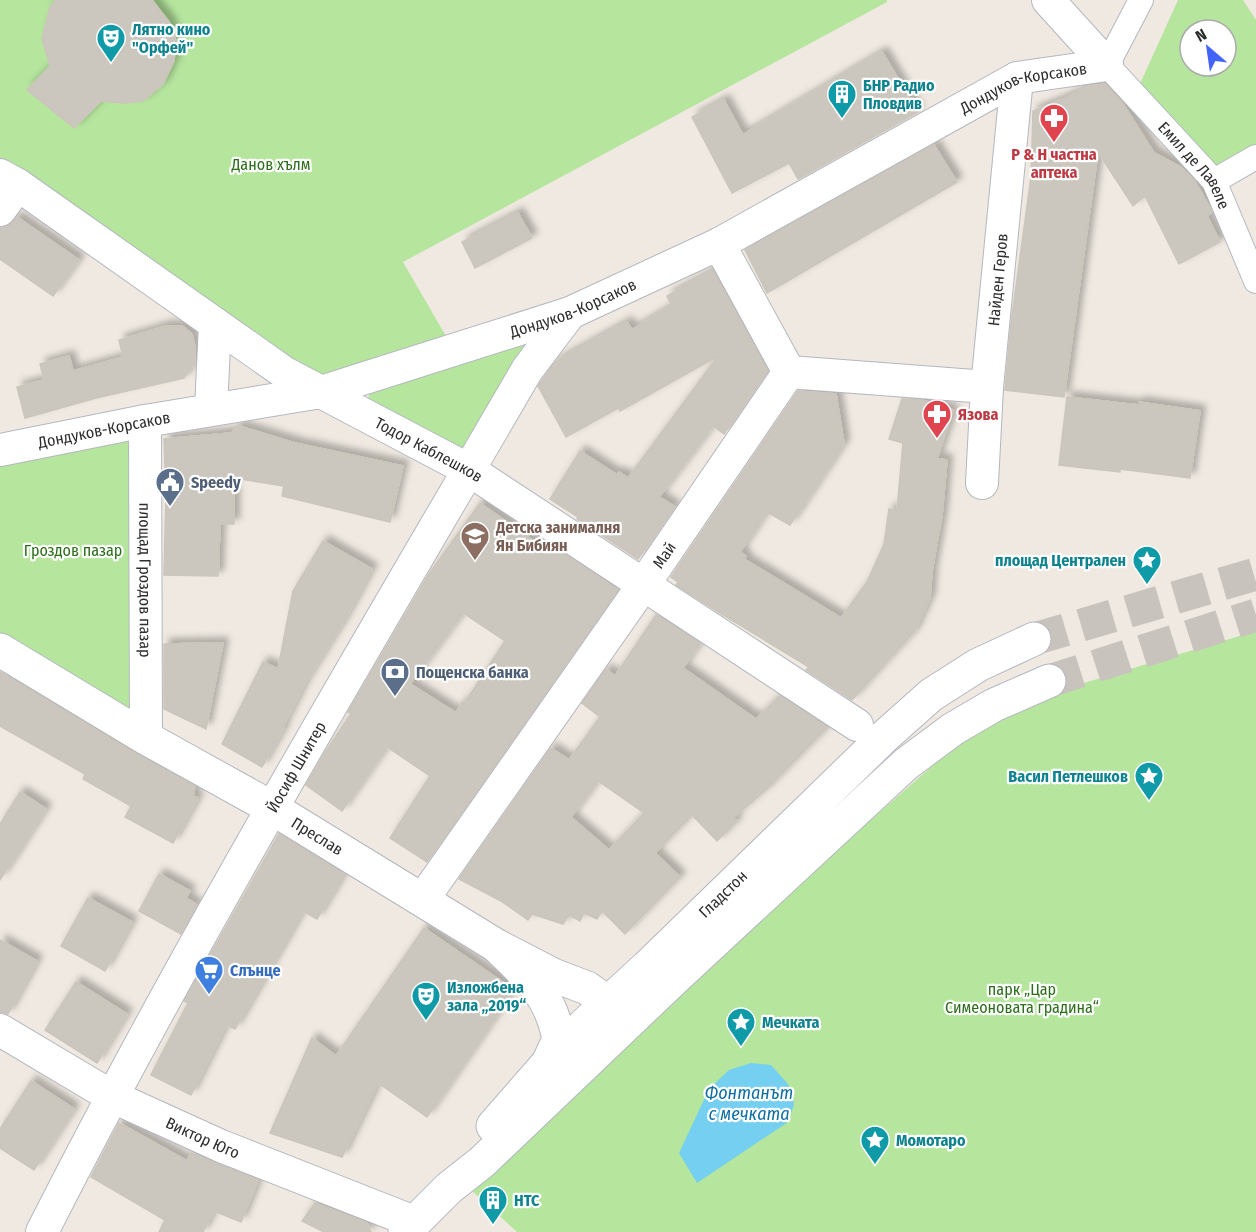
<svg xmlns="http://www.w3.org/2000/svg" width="1256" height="1232" font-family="'Fira Sans Condensed',sans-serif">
<defs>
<filter id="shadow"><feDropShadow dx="5.5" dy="-5.5" stdDeviation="3" flood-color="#0004"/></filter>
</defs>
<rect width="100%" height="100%" fill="#efe9e1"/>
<g fill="#b6e59e" fill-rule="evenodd">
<path d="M0 0H887V2L403 262 454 350 567 317 469 470 362 414 377 375 285 373 0 175Z"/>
<path d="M1178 0H1243L1256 20V147L1220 172 1139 86ZM1190 30H1226V66H1190Z"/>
<path d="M145 421 146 738 0 650V450Z"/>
<path d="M1256 631V1232H517L469 1188 711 960 962 740 1051 693Z"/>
</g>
<path fill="#75cff0" d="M751 1063 771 1065 788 1084 794 1104 788 1122 697 1183 679 1153 709 1089 729 1070Z"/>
<g fill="#cbc7bf" stroke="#cbc5ba" stroke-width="1.5" fill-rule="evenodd" filter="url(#shadow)">
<path d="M56 0H152L170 23 176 40 174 61 163 84 143 101 125 103 101 101 74 128 27 90 50 66 42 39 50 7Z"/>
<path d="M882 52 918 112 798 179 789 163 732 193 692 117 724 100 743 135Z"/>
<path d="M1105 84 1123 104 1154 153 1181 167 1194 180 1209 206 1212 212 1207 216 1220 242 1179 264 1145 196 1133 206 1098 152 1064 397 1005 390 1011 323 1031 177 1033 111 1066 98 1090 86Z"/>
<path d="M934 145 957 182 767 293 745 250Z"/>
<path d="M518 213 532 238 475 268 462 242Z"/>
<path d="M17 217 79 260 53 296 0 259V228L8 226Z"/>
<path d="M713 271 768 371 724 434 713 426 659 497 675 507 638 559 577 519 578 517 550 499 580 451 617 475 619 472 628 478 718 356 620 411 618 408 566 437 538 386 555 362 627 322 632 330 672 306 667 296Z"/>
<path d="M166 326H182L192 334 195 347V362L184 378 96 398 25 418 17 387 44 380 40 364 69 356 73 371 123 357 119 340Z"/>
<path d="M798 391 836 394 844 444 790 525 767 512 740 552 746 556 744 559 841 618 867 582 884 544 889 509 897 510 903 443 889 439 902 399 922 400 953 410 937 459 947 460 942 515 932 571 930 598 914 632 852 700 806 670 809 667 720 613 676 585 678 582 671 577Z"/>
<path d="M1067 397 1139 405V402L1200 411 1190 478 1120 469V472L1059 465Z"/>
<path d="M239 426 295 443 403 466 390 522 282 496 284 486 234 478V485L217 481 234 491V524H220L218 576 164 575 166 494 164 439 231 433Z"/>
<path d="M480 503 553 555 557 549 618 590 427 862 390 838 430 776 387 747 342 811 306 785 326 751 351 714 348 712 429 574ZM463 613 505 641 464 704 462 702 456 713 410 684Z"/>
<path d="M323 541 372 569 345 619 305 683 283 727 284 728 262 767 222 744 263 662 278 669 293 591Z"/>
<path d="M656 615 700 643 683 668 756 719 780 696 828 727 767 789 733 818 737 821 717 841 692 815 655 853 680 877 625 934 602 911 597 919 584 913 580 921 569 915 563 924 532 914 528 920 501 901 459 879 551 748 569 760 600 717 582 703 606 669 615 676ZM598 781 644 813 609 850 571 817Z"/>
<path d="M223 643 206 729 164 709V644Z"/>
<path d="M0 672 136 754 195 786 193 796 198 798 173 843 125 817 131 806 83 779 85 774 0 726Z"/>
<path d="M20 792 46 809 0 880V824Z"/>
<path d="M279 834 344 874 317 919 303 911 235 1029 226 1025 191 1095 151 1075 188 1003 184 1001Z"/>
<path d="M159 874 190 891 186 898 197 905 181 934 139 911Z"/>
<path d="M88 898 132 922 105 971 61 946Z"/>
<path d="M424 928 514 990 427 1117 378 1083 342 1157 270 1133 312 1038 336 1056Z"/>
<path d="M0 940 37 961 8 1014 0 1012Z"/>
<path d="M76 982 127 1014 97 1063 45 1030Z"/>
<path d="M31 1081 74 1109 34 1170 0 1148V1129Z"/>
<path d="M119 1123 187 1161 191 1153 258 1180 241 1222 214 1211 203 1232H159L165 1220 91 1177Z"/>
<path d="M315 1203 367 1223 371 1232H324L302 1221Z"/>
</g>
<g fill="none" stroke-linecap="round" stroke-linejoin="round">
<g stroke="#c8c4bd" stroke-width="33" stroke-dasharray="33 16" stroke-linecap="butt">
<path d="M1034 639 1256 574"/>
<path d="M1049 681 1256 615"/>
</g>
<g stroke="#b4b7c1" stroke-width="26">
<g id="pedestrian">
<path id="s1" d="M1141 0 1107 65 1214 181 1256 281"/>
<path d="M1214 181 1256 157"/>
</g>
</g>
<g stroke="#b4b7c1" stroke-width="34">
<g id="minor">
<path d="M1048 0 1107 65"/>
<path id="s2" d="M0 175 18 185 285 373 469 470 857 725"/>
<path d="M0 210 18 185"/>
<path d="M719 244 789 372"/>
<path d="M211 409 215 324"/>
<path id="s3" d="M145 421 146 738"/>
<path id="s4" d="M0 450 145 421 321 392 570 313 719 244 1017 78 1107 65"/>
<path id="s5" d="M982 483 987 387 1017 78"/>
<path id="s6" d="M423 899 644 584 789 372 987 387"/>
<path id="s7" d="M0 1030 111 1096 221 1146 414 1222"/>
<path id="s8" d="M42 1232C191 938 361 655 527 370L570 313"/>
</g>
</g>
<g stroke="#b4b7c1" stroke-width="35">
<g id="tertiary">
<path id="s9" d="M0 650 146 738 272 808 497 946 553 975 587 988 607 1002 615 1031"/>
</g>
</g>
<g stroke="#b4b7c1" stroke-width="35">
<g id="secondary">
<path d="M497 946C528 977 550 993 559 1039L548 1063"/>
<path id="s10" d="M493 1126 548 1063 584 1025 647 967 885 736 931 695 978 665 1034 639"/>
<path d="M405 1232 449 1188 482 1162 674 979 906 764 953 729 994 705 1049 681"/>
</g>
</g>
<use href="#pedestrian" stroke="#fff" stroke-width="24"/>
<use href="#minor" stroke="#fff" stroke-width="32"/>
<use href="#tertiary" stroke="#fff" stroke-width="33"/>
<use href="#secondary" stroke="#fff" stroke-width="33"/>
</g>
<defs>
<g id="theatre-pin" transform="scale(1.5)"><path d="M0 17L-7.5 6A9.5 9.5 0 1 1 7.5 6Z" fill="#0f9aa8" stroke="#fff"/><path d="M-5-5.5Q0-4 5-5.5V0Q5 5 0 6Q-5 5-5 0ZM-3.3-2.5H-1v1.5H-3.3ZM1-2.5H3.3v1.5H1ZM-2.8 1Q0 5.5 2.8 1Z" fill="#fff"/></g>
<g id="building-pin" transform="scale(1.5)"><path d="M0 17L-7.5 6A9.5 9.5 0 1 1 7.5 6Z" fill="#0f9aa8" stroke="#fff"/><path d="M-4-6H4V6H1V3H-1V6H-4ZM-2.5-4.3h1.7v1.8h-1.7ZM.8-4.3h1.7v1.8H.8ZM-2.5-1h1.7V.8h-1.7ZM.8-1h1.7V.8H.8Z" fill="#fff"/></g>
<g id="pharmacy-pin" transform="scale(1.5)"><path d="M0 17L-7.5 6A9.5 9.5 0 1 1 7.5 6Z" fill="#e0444e" stroke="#fff"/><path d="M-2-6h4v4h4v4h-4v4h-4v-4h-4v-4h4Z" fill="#fff"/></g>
<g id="civic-pin" transform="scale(1.5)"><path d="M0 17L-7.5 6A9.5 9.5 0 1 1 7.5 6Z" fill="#5c6f8a" stroke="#fff"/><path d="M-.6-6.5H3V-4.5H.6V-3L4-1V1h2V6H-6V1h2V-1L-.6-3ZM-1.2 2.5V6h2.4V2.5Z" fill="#fff"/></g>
<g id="school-pin" transform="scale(1.5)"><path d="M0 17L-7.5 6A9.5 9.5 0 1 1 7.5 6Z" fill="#8d6e63" stroke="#fff"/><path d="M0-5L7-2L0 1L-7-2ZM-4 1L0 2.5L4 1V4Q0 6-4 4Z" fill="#fff"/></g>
<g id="sight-pin" transform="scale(1.5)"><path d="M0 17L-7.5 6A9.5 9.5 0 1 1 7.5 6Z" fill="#0f9aa8" stroke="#fff"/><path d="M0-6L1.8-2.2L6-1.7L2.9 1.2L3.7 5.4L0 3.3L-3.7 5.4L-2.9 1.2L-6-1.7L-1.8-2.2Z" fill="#fff"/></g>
<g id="bank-pin" transform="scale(1.5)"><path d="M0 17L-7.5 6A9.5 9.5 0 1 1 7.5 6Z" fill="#5c6f8a" stroke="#fff"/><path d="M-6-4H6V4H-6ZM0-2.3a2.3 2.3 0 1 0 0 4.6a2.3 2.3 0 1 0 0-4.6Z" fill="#fff"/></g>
<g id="supermarket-pin" transform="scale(1.5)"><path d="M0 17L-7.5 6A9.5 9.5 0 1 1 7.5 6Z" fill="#3f7fe0" stroke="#fff"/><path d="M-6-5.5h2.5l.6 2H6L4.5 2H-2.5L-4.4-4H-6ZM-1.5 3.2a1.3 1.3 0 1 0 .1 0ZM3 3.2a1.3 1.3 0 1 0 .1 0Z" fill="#fff"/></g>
</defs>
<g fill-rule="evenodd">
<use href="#theatre-pin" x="111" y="38"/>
<use href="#building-pin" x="842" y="94"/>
<use href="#pharmacy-pin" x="1054" y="118"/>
<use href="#pharmacy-pin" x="937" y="414"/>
<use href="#civic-pin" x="170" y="482"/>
<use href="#school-pin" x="475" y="536"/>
<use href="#sight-pin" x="1147" y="560"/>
<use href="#bank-pin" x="395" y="672"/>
<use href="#sight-pin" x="1149" y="776"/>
<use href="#supermarket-pin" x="209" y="970"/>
<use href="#theatre-pin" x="426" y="996"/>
<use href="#sight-pin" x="741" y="1022"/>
<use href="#sight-pin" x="875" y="1140"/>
<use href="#building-pin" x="493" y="1200"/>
</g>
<g text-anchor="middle" stroke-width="4.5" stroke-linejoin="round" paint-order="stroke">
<g font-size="16" font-weight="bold" fill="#0d838f" stroke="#fff" text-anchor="start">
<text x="132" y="35">Лятно кино<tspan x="132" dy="18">"Орфей"</tspan></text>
<text x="863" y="91">БНР Радио<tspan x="863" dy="18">Пловдив</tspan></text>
<text x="1126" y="566" text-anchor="end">площад Централен</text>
<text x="1128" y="782" text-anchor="end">Васил Петлешков</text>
<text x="447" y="993">Изложбена<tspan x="447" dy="18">зала „2019“</tspan></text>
<text x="762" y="1028">Мечката</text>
<text x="896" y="1146">Момотаро</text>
<text x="514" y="1206">НТС</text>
</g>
<g font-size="16" fill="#2e2e2e" stroke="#fff">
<text dy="6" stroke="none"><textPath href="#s4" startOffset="1096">Дондуков-Корсаков</textPath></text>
<text dy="6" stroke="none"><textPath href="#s1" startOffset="207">Емил де Лавеле</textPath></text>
<text dy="6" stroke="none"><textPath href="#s5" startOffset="204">Найден Геров</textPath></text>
<text dy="6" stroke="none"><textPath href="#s4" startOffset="592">Дондуков-Корсаков</textPath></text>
<text dy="6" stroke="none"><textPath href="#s4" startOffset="106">Дондуков-Корсаков</textPath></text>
<text dy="6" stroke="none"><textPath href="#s2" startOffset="510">Тодор Каблешков</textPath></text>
<text dy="6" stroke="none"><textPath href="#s6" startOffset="420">Май</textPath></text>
<text dy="6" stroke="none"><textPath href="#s3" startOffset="159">площад Гроздов пазар</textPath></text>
<text dy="6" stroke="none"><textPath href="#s8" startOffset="530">Йосиф Шнитер</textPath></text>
<text dy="6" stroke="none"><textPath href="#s9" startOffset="368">Преслав</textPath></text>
<text dy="6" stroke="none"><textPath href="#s10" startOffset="327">Гладстон</textPath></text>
<text dy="6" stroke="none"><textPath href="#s7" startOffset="230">Виктор Юго</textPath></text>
</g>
<g font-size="16" font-weight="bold" fill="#be3a42" stroke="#fff">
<text x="1054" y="160">Р &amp; Н частна<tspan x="1054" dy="18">аптека</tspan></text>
<text x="958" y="420" text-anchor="start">Язова</text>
</g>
<g font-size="16" fill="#2c6e1b" stroke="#fff">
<text x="271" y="170">Данов хълм</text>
<text x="73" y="556">Гроздов пазар</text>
<text x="1022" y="995">парк „Цар<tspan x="1022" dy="18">Симеоновата градина“</tspan></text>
</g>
<g font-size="16" font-weight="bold" fill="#4e5e75" stroke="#fff" text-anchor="start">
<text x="191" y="488">Speedy</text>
<text x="416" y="678">Пощенска банка</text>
</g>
<g font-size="16" font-weight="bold" fill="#785e54" stroke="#fff" text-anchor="start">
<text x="496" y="533">Детска занималня<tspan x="496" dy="18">Ян Бибиян</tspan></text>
</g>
<g font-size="16" font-weight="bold" fill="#366cbe" stroke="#fff" text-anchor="start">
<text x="230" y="976">Слънце</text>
</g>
<g font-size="18" font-style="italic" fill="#0d6fa3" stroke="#fff">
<text x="749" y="1099">Фонтанът<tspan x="749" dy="21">с мечката</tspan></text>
</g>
</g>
<g transform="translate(1208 48) rotate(331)"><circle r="28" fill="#ffffff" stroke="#ababab" stroke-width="1.5"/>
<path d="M0-4.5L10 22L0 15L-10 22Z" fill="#4264fb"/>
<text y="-9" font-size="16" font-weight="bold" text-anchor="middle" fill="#2e2e2e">N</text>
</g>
</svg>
